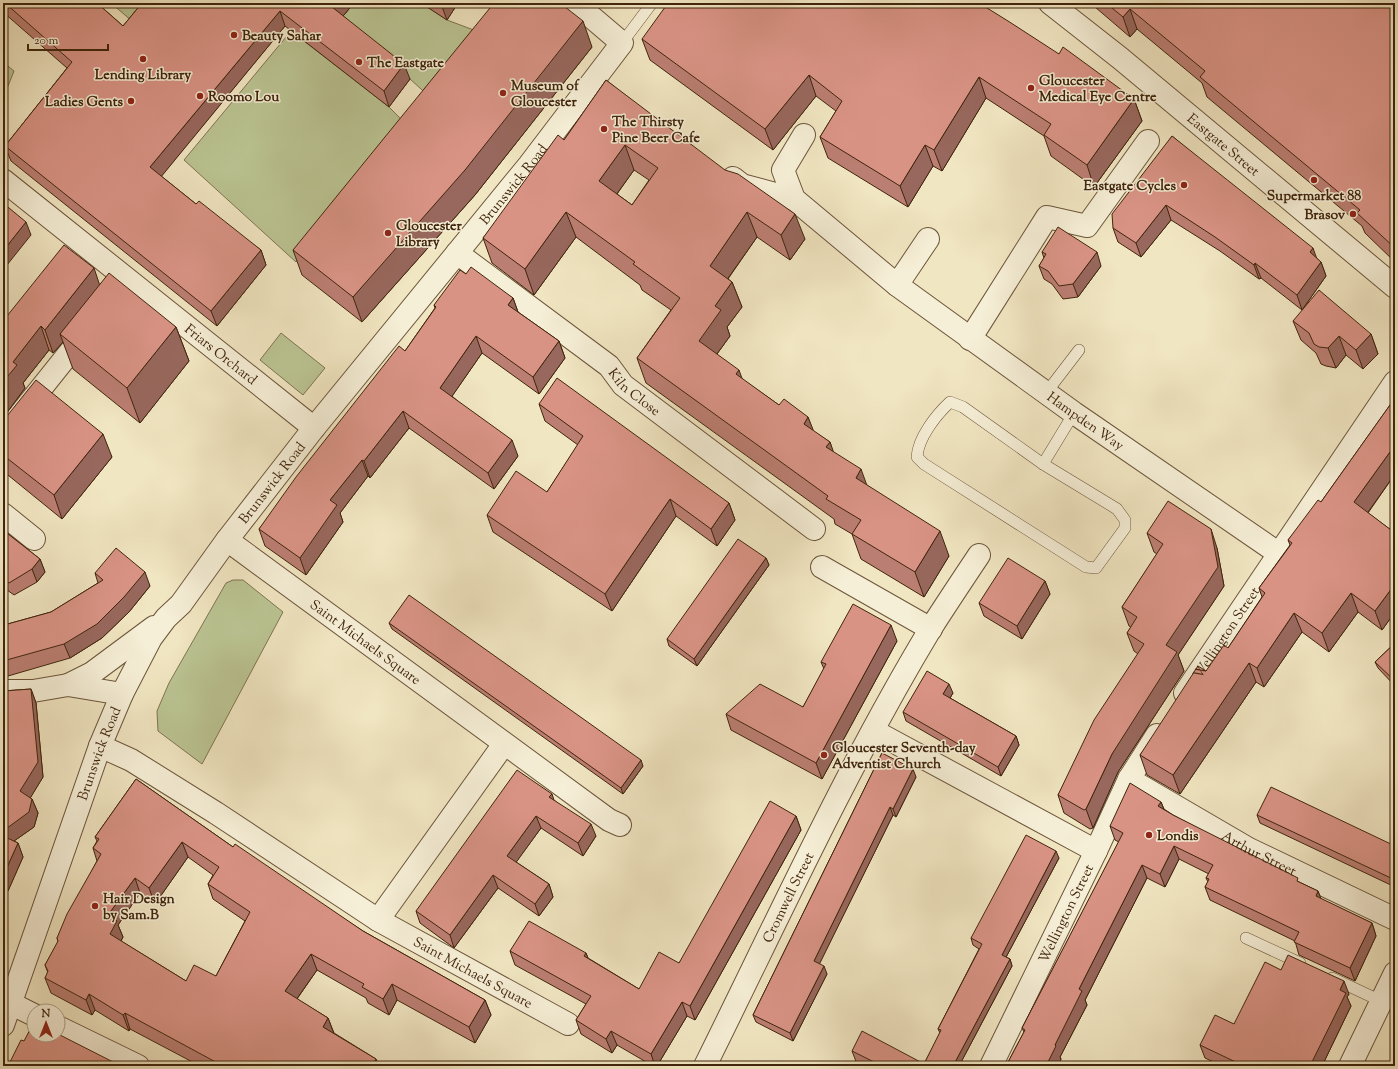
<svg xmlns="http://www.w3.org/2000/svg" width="1398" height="1069" font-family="'Sorts Mill Goudy',serif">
<rect width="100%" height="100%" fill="#f1e6c2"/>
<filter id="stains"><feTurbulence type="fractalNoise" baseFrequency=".005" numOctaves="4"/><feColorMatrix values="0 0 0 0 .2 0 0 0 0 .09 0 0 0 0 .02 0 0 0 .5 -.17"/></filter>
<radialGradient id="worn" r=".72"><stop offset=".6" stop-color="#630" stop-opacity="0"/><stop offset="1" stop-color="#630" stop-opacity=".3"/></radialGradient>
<g fill="#bbc493" stroke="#7e7450">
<path d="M111 3H160L140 28Z"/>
<path d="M354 3H421L447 20 479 32 432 99 410 79 338 22Z"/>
<path d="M291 31 389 107 411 129 296 262 184 160Z"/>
<path d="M3 62 14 71 4 96H3Z"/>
<path d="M281 333 325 368 303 395 260 360Z"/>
<path d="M233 580H243L283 612 202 764 158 731 157 711 169 683 226 583Z"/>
</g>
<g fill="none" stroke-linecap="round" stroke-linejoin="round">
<g stroke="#6c553a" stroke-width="12">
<g id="lane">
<path d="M622 43 652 3"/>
<path d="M1046 393 1079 350"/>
<path d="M950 402 963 407 1043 464 1117 509 1125 520V528L1096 568 1086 567 924 464 917 457C918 438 936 415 950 402Z"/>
<path d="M1043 464 1074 413"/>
<path d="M1246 938 1300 963"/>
<path d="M1332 978 1381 1001"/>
</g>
</g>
<g stroke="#6c553a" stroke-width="24">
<g id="street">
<path id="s1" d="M1050 3 1120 58 1395 287"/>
<path d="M804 135 783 170 794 199 897 285"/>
<path d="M733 178 742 185 794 199"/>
<path id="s2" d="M3 180 314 428"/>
<path id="s3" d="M928 239 897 285 1074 413 1278 553"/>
<path id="s4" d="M457 253 609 366 623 385 814 529"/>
<path d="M970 339 1047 217 1087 226 1148 141"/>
<path d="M3 436 86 332"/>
<path d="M3 514 34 539"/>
<path id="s5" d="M227 540 609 820 620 825"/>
<path d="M822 567 931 629"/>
<path d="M68 685 92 673 154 627"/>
<path d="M3 691H33L68 685 122 694"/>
<path id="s6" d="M1185 693 1395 382"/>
<path d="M874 731 1096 851"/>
<path id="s7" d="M504 744 378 920 568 1024"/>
<path d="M100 746 131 760 216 813 378 920"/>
<path id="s8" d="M1129 779 1249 849 1395 919"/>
<path d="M12 1004 34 1015"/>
<path id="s9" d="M3 1025 100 746 122 694 151 638 166 618 181 604 227 540 314 428 529 165 622 43 575 3"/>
<path d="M58 1027 138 1066"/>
<path id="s10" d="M705 1066C778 919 846 769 931 628 947 603 963 579 979 555"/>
<path id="s11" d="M991 1066 1096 851 1129 779 1157 735"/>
<path d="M1350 1066 1395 973"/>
</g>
</g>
<use href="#lane" stroke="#f6efd7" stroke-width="11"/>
<use href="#street" stroke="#f6efd7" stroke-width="22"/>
</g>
<g fill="#bb7e72" stroke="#40250c" fill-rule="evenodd">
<path d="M3 3H97L123 26 142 3H354L343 16 410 79 389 107 285 26 161 176 196 204 261 250 266 265 217 326 11 161 5 146 67 68 3 12Z"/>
<path d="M421 3H458L447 20Z"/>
<path d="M1093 3H1395V262L1365 233 1362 226 1207 97 1202 83 1137 29 1130 37 1095 7Z"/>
<path d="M642 39 1059 54 1134 99 1142 121 1094 187 1051 156 1044 136 986 98 942 171 933 166 908 207 828 158 820 137 836 111 816 96 773 150 650 60Z"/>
<path d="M592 47 475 195 362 322 302 275 293 250Z"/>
<path d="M606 80 805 239 790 260 757 237 728 279 732 282 742 307 727 327 730 336 717 354 742 379 779 405 808 417 813 431 830 442 833 452 867 485 949 556 924 597 861 559 852 534 835 524 834 519 646 383 637 358 671 310 642 290 640 285 576 237 534 295 492 263 483 238 564 140ZM634 170 649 180 632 205 617 194Z"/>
<path d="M1172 136 1321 262 1326 276 1302 310 1261 278 1259 279 1220 251 1171 220 1141 257 1118 242 1113 228Z"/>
<path d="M1042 252 1101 266 1078 297 1063 299 1052 284 1044 279 1039 266 1044 258Z"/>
<path d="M466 274 513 298 518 312 559 341 565 358 539 394 482 353 452 396 518 456 494 489 409 428 370 478 368 476 340 513 343 522 306 575 265 546 259 529 405 351 435 308 434 305Z"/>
<path d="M100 285 176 327 189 361 140 423 73 369 63 342 53 353 49 350 23 383 25 388 3 418V321Z"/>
<path d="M1293 321 1371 334 1378 354 1363 369 1346 355 1336 368 1326 366 1321 364 1316 353 1301 340Z"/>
<path d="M1395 381V393L1392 385Z"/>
<path d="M1395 398V474L1368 513 1395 533V612L1382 630 1358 612 1329 652 1302 632 1264 687 1256 682 1180 794 1147 775 1140 755 1206 671 1228 648 1262 597 1259 588 1290 545 1288 540 1321 502Z"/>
<path d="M539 404 729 503 735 520 717 546 676 516 612 611 493 532 487 515 547 492 578 445 545 421Z"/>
<path d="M3 421 112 457 62 519 3 471Z"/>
<path d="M3 530 40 559 45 572 37 582 14 595 3 587Z"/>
<path d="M1147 533 1217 548 1224 586 1178 655 1184 671 1118 772 1093 828 1090 829 1064 813 1058 795 1138 654 1134 651 1127 633 1131 627 1129 626 1122 607 1157 554 1154 552Z"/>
<path d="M766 558 769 565 697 666 669 646 667 639Z"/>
<path d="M95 573 150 586 129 612 102 638 70 658 8 676 3 674V625H4L51 612 98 583Z"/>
<path d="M1045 581 1050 594 1022 639 984 616 979 603Z"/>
<path d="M389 623 643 766 623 794 392 629Z"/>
<path d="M897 641 822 779 731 730 726 714 803 707 824 669 821 662Z"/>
<path d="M1395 643V686L1378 668 1375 662Z"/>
<path d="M31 689 36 703 43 777 30 798 32 799 38 813 34 827 14 841 18 843 23 857 8 891 3 889V691Z"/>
<path d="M953 693 950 698 1016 736 1019 745 1001 776 906 721 903 712Z"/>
<path d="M882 753 916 777 896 817 893 815 819 964 827 974 793 1041 756 1022 753 1015Z"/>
<path d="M136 779 233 847 363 931 485 1000 491 1015 475 1043 397 1000 389 1015 368 1003 366 998 317 970 297 999 328 1018 334 1033 376 1059 379 1066H200L130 1029 129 1031 95 1010 92 1015 51 993 45 978 48 973 45 965 58 942 57 938 97 861 93 848 97 841 95 837ZM188 857 213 875 208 884 213 899 245 921 216 976 186 981 121 941 123 937 118 925 140 893 155 904Z"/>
<path d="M554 800 596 836 583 856 541 828 516 862 549 884 553 897 539 916 498 888 454 948 420 923 416 911Z"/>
<path d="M1161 802 1164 809 1173 815 1299 882 1318 891 1321 899 1372 923 1376 936 1355 981 1299 955 1295 941 1210 900 1205 887 1208 882 1206 878 1209 874 1179 859 1165 887 1147 878 1085 1000 1087 1005 1060 1057 1061 1059 1058 1066H1006L1024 1032 1022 1028 1119 842 1115 840 1110 826Z"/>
<path d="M1257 815 1395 846V887L1260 823Z"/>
<path d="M796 816 801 830 695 1020 687 1016 657 1066H653L617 1045 612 1053 581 1034 576 1020 586 1004 515 965 510 951 586 953 588 958 639 989 679 963Z"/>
<path d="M1059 858 1006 957 1010 959 1012 966 959 1066H861L857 1064 852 1051 924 1064 940 1033 938 1029 979 949 973 945 971 938Z"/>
<path d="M1281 970 1349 994 1347 997 1351 1006 1322 1066H1222L1205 1058 1200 1045 1234 1024Z"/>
</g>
<g fill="#98675d" stroke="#40250c">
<path d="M335 3H354L338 22 332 7Z"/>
<path d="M442 3H458L447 20 441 4Z"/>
<path d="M1130 9 1137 29 1130 37 1123 17Z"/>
<path d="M280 11 285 26 156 183 150 167Z"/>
<path d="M583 21 592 47 475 195 362 322 353 297Z"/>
<path d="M404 64 410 79 389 107 384 91Z"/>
<path d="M809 75 816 96 773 150 765 129Z"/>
<path d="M979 77 986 98 942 171 934 150Z"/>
<path d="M1134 99 1142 121 1094 187 1087 165Z"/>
<path d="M625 145 634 170 608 206 599 181Z"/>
<path d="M925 145 933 166 908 207 900 186Z"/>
<path d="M1166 205 1171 220 1141 257 1136 243Z"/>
<path d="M566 212 576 237 534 295 525 269Z"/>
<path d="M747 212 757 237 719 291 710 266Z"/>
<path d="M795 214 805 239 790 260 781 235Z"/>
<path d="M26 222 31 235 3 270V251Z"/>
<path d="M1313 248 1318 262 1310 252Z"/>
<path d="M261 250 266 265 217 326 211 311Z"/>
<path d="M1097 252 1101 266 1078 297 1073 284Z"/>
<path d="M1321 262 1326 276 1302 310 1297 295Z"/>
<path d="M1255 263 1261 278 1259 279 1254 265Z"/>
<path d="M94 268 102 292 60 334 63 342 53 353 45 330Z"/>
<path d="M732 282 742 307 727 327 730 336 708 366 699 341 715 306Z"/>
<path d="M513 298 519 315 508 305Z"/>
<path d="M41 326 49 350 23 383 25 388 3 418V382L13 362Z"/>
<path d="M176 327 189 361 140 423 127 388Z"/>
<path d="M1371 334 1378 354 1363 369 1356 350Z"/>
<path d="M476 336 482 353 446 405 440 388Z"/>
<path d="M1339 336 1346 355 1336 368 1328 348Z"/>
<path d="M559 341 565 358 539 394 533 377Z"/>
<path d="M739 370 748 395 736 374Z"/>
<path d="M403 411 409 428 370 478 364 461Z"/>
<path d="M808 417 818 442 804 424Z"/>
<path d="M103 434 112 457 62 519 54 495Z"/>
<path d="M512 440 518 456 494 489 488 473Z"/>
<path d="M830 442 839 468 826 447Z"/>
<path d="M1395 445V474L1361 522 1354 502Z"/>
<path d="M362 460 368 476 340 513 343 522 306 575 300 558 330 500Z"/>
<path d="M861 469 870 494 856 478Z"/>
<path d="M670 499 676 516 612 611 605 594Z"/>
<path d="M729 503 735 520 717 546 711 529Z"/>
<path d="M1211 529 1217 548 1224 586 1178 655 1184 671 1118 772 1093 828 1086 809 1112 754 1166 645Z"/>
<path d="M940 531 949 556 924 597 915 572Z"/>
<path d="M766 558 769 565 697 666 694 659Z"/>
<path d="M40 559 45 572 37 582 32 569Z"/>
<path d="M145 572 150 586 129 612 102 638 70 658 64 644Z"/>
<path d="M1045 581 1050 594 1022 639 1017 626Z"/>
<path d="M1395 584V612L1382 630 1375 611Z"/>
<path d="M1351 593 1358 612 1329 652 1322 633Z"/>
<path d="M1294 613 1302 632 1264 687 1257 668Z"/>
<path d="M891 625 897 641 822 779 816 763Z"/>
<path d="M1249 663 1256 682 1180 794 1173 775Z"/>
<path d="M949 684 953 693 947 703 943 694Z"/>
<path d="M31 689 36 703 43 777 26 805 20 791Z"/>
<path d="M1016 736 1019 745 1001 776 998 767Z"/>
<path d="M641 760 643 766 623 794 621 788Z"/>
<path d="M913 769 916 777 896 817 893 809Z"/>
<path d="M552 794 556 806 549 797Z"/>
<path d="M32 799 38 813 34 827 4 848 3 845V831Z"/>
<path d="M1161 802 1166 815 1158 806Z"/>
<path d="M890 807 893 815 817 969 814 961Z"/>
<path d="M536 816 541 828 512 868 507 856Z"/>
<path d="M796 816 801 830 695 1020 690 1006Z"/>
<path d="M591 824 596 836 583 856 578 843Z"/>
<path d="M182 842 188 857 155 904 149 888Z"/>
<path d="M18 843 23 857 8 891 3 876Z"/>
<path d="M1174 846 1179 859 1165 887 1160 874Z"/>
<path d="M1056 851 1059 858 1004 961 1002 955Z"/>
<path d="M1142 865 1147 878 1085 1000 1087 1005 1060 1057 1061 1059 1058 1066H1046L1079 989Z"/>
<path d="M493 875 498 888 454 948 450 935Z"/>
<path d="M135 878 140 893 118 925 123 937 116 950 110 934 108 915Z"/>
<path d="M549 884 553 897 539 916 535 904Z"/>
<path d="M1318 891 1323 904 1316 896Z"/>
<path d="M1372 923 1376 936 1355 981 1350 968Z"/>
<path d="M586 953 591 967 584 956Z"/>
<path d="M311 954 317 970 291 1007 285 991Z"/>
<path d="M1010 959 1012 966 959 1066H953Z"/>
<path d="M824 966 827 974 793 1041 790 1033Z"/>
<path d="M1344 981 1349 994 1347 997 1351 1006 1322 1066H1310L1340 990Z"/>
<path d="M392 984 397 1000 389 1015 383 999Z"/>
<path d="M89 994 95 1010 92 1015 86 1000Z"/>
<path d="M485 1000 491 1015 475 1043 469 1027Z"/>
<path d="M682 1002 687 1016 657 1066H655L651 1054Z"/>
<path d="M125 1013 130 1029 129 1031 123 1015Z"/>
<path d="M328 1018 334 1034 323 1027Z"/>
<path d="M611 1031 617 1045 612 1053 606 1039Z"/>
<path d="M376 1059 379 1066H372Z"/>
<path d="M266 1062 267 1066H263Z"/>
</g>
<g fill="#d99385" stroke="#40250c" fill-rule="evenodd">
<path d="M5 3H97L123 26 142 3H335L332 7 404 64 384 91 280 11 150 167 196 204 199 201 261 250 211 311 5 146 72 62Z"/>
<path d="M494 3H560L583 21 465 170 353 297 293 250Z"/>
<path d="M668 3H979L1008 21 1059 54 1063 47 1134 99 1087 165 1044 135 1051 124 979 77 934 150 925 145 900 186 820 137 842 101 809 75 765 129 642 39Z"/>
<path d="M1106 3H1395V248L1357 213 1360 210 1200 77 1205 71 1130 9 1123 17Z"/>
<path d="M606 80 725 170 738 174 795 214 781 235 747 212 710 266 732 282 715 306 721 310 699 341 739 370 736 374 779 405 784 399 808 417 804 424 830 442 826 447 861 469 856 478 940 531 915 572 852 534 861 520 826 499 828 496 637 358 680 298 633 264 635 262 566 212 525 269 483 238 558 135 564 140ZM625 145 658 168 632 205 599 181Z"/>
<path d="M1172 136 1313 248 1310 252 1321 262 1297 295 1255 263 1254 265 1215 237 1166 205 1136 243 1113 228 1112 214Z"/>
<path d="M3 203 26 222 3 251Z"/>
<path d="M1058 227 1097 252 1073 284 1059 286 1048 271 1039 266 1046 254 1042 252Z"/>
<path d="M64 245 94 268 45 330 41 326 13 362 17 365 3 382V321Z"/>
<path d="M471 267 513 298 508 305 559 341 533 377 476 336 440 388 512 440 488 473 403 411 364 461 362 460 330 500 337 505 300 558 259 529 296 477 399 346 405 351 436 307 434 305 460 270 466 274Z"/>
<path d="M109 273 176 327 127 388 60 334Z"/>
<path d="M1319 290 1371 334 1356 350 1339 336 1328 348 1319 347 1314 344 1309 333 1293 321Z"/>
<path d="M557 378 729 503 711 529 670 499 605 594 487 515 516 471 547 492 583 436 539 404Z"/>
<path d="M36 380 103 434 54 495 3 455V421Z"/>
<path d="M1395 381V387L1392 385Z"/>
<path d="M1395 398V445L1354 502 1395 533V584L1375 611 1351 593 1322 633 1294 613 1257 668 1249 663 1173 775 1140 755 1198 666 1206 671 1224 645 1228 648 1265 593 1259 588 1292 543 1288 540 1318 500 1321 502Z"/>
<path d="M1168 501 1211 529 1218 567 1166 645 1177 652 1112 754 1086 809 1084 810 1058 795 1094 720 1144 644 1127 633 1137 617 1122 607 1163 544 1147 533Z"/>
<path d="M3 530 40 559 32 569 9 583 3 578Z"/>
<path d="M738 539 766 558 694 659 667 639Z"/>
<path d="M116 548 145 572 124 597 97 624 64 644 3 661V625H4L51 612 103 580 95 573Z"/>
<path d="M1008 558 1045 581 1017 626 979 603Z"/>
<path d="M409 595 641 760 621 788 389 623Z"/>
<path d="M853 604 891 625 816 763 726 714 760 684 803 707 826 664 821 662Z"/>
<path d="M1395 643V681L1375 662Z"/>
<path d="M927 671 949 684 943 694 1016 736 998 767 903 712Z"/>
<path d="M31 689 38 762 20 791 32 799 29 812 3 831V691Z"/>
<path d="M882 753 913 769 893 809 890 807 814 961 824 966 790 1033 753 1015Z"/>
<path d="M517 770 552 794 549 797 591 824 578 843 536 816 507 856 549 884 535 904 493 875 450 935 416 911Z"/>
<path d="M136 779 233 847 235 844 363 931 485 1000 469 1027 392 984 383 999 362 987 364 984 311 954 285 991 328 1018 323 1027 376 1059 372 1066H272L266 1062 263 1066H223L125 1013 123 1015 89 994 86 1000 45 978 48 971 45 965 58 941 57 938 67 914 101 854 93 848 99 839 95 837ZM182 842 219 867 208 884 250 912 216 976 194 965 186 981 110 934 117 921 108 915 135 878 149 888Z"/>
<path d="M1130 783 1161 802 1158 806 1173 815 1298 878 1297 881 1318 891 1316 896 1372 923 1350 968 1294 942 1299 932 1205 887 1209 879 1206 878 1213 865 1174 846 1160 874 1142 865 1079 989 1082 991 1055 1045 1056 1046 1046 1066H1006L1025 1030 1022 1028 1123 833 1110 826Z"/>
<path d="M1271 787 1395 846V880L1257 815Z"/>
<path d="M770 801 796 816 690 1006 682 1002 651 1054 611 1031 606 1039 576 1020 591 996 510 951 529 921 586 953 584 956 639 989 659 952 679 963Z"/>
<path d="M1026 835 1056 851 1002 955 1010 959 953 1066H928L924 1064 941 1030 938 1029 982 944 971 938Z"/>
<path d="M3 836 18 843 3 876Z"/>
<path d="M1288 955 1344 981 1340 990 1346 993 1310 1066H1244L1200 1045 1215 1015 1234 1024 1265 962 1281 970Z"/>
<path d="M34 1022V1035H58V1034L121 1066H8L21 1040 24 1041Z"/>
<path d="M862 1031 928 1066H882L852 1051Z"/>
</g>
<g fill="#8f2418" stroke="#f6efd7" stroke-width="1.5">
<circle cx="234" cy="35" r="4"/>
<circle cx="143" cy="59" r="4"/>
<circle cx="359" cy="62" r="4"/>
<circle cx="1031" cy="88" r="4"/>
<circle cx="503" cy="93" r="4"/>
<circle cx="200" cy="96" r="4"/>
<circle cx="131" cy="101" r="4"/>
<circle cx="604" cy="129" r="4"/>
<circle cx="1314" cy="180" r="4"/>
<circle cx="1184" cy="185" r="4"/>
<circle cx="1353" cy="214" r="4"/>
<circle cx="388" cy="233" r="4"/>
<circle cx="824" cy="755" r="4"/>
<circle cx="1149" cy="835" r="4"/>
<circle cx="95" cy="906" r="4"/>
</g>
<g text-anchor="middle" stroke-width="3" stroke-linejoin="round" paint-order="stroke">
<g font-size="14" font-weight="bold" fill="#40250c" stroke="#f6efd7" text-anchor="start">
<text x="242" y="40">Beauty Sahar</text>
<text x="367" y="67">The Eastgate</text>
<text x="143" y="79" text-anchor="middle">Lending Library</text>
<text x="1039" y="85">Gloucester<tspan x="1039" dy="16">Medical Eye Centre</tspan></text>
<text x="511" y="90">Museum of<tspan x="511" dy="16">Gloucester</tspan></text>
<text x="208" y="101">Roomo Lou</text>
<text x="123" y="106" text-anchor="end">Ladies Gents</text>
<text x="612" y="126">The Thirsty<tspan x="612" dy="16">Pine Beer Cafe</tspan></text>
<text x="1176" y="190" text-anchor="end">Eastgate Cycles</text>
<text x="1314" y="200" text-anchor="middle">Supermarket 88</text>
<text x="1345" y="219" text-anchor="end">Brasov</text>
<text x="396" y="230">Gloucester<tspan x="396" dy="16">Library</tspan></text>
<text x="832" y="752">Gloucester Seventh-day<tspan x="832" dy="16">Adventist Church</tspan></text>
<text x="1157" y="840">Londis</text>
<text x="103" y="903">Hair Design<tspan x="103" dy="16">by Sam.B</tspan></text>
</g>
<g font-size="14" fill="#40250c" stroke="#f6efd7">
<text dy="5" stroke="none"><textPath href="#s1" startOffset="224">Eastgate Street</textPath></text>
<text dy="5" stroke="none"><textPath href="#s9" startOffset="996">Brunswick Road</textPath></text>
<text dy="5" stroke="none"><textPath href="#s2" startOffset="279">Friars Orchard</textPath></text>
<text dy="5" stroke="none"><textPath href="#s4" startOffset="226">Kiln Close</textPath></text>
<text dy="5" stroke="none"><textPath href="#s3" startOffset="288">Hampden Way</textPath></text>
<text dy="5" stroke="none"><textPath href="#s9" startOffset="612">Brunswick Road</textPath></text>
<text dy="5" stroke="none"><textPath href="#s6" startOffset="73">Wellington Street</textPath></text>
<text dy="5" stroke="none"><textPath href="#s5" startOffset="172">Saint Michaels Square</textPath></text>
<text dy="5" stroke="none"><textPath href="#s9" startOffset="288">Brunswick Road</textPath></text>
<text dy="5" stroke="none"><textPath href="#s8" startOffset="150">Arthur Street</textPath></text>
<text dy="5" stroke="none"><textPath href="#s10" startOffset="188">Cromwell Street</textPath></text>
<text dy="5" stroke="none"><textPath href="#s11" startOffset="170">Wellington Street</textPath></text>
<text dy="5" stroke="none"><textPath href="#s7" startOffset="325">Saint Michaels Square</textPath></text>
</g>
</g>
<rect width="1398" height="1069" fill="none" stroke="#f1e6c2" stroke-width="16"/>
<rect x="4" y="4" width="1390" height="1061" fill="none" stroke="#40250c" stroke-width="2"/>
<rect x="8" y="8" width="1382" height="1053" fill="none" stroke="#40250c"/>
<g transform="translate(46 1023)"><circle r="19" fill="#f6efd7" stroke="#ad9e86"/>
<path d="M0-3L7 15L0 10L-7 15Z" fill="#8f2418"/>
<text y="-6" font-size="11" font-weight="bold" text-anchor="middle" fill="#40250c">N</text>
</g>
<path d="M28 44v6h80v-6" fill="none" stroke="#40250c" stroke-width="2"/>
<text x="34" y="44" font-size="12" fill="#40250c" stroke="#f6efd7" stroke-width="3" paint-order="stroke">20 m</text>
<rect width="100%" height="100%" filter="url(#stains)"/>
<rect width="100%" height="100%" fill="url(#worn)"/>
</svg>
